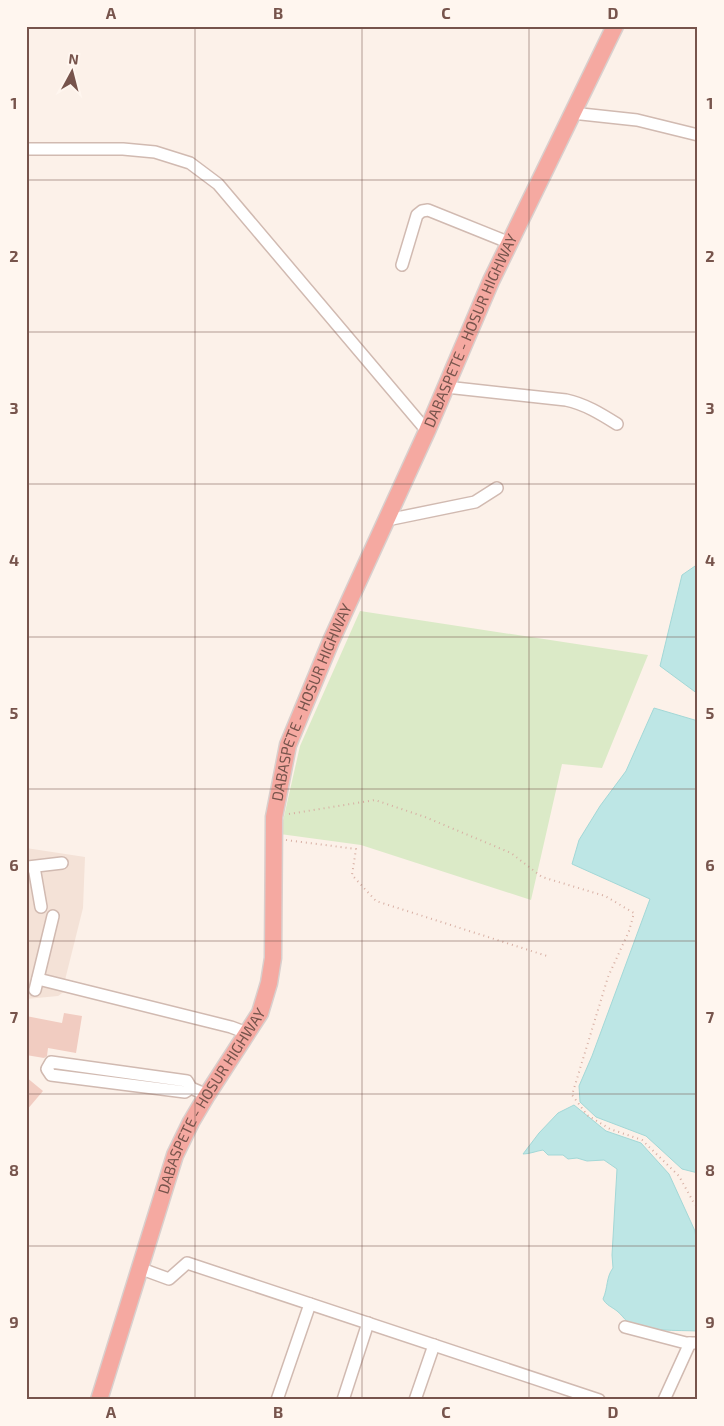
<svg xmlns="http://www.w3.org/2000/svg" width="724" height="1426" font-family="'Exo 2',sans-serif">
<rect width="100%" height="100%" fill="#fcf1e9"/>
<path fill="#f4e2d7" d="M26 848 85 857 83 908 65 980 68 989 58 996 26 999Z"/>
<path fill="#dbeac7" d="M360 611 648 655 602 768 562 764 531 900 361 845 280 834 300 746Z"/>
<g fill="#bde6e5" stroke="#a3d8d7">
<path d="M698 564V694L660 666 682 575Z"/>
<path d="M654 708 698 721V1173L682 1169 646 1136 596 1117 580 1102 579 1086 592 1056 650 899 572 864 579 840 600 806 626 771Z"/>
<path d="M574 1105 606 1131 641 1143 669 1174 695 1231 698 1254V1331C678 1330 646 1332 628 1322 624 1319 622 1315 617 1311 612 1307 606 1305 603 1299 608 1288 606 1277 613 1268L612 1255 617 1169 604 1160 587 1161 577 1158 568 1159 563 1155H548L543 1150C536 1151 530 1154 523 1154L539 1133 558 1113Z"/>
</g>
<g fill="#f1ccc1">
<path d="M64 1013 82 1016 76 1053 48 1048 47 1056 44 1058 26 1055V1016L62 1023Z"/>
<path d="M26 1077 43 1091 26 1111Z"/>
</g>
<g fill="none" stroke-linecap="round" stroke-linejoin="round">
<g stroke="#d1bab1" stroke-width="14">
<g id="minor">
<path d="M572 113 637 120 698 135"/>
<path d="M26 149H123L155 152 190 163 218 184 427 431"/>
<path d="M402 265 417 215 422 211 428 210 510 243"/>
<path d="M446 387 566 400C585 404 601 414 617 424"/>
<path d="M387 520 475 502 497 488"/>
<path d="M28 867 62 863"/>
<path d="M34 867 41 907"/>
<path d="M38 979 231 1027 247 1033"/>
<path d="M35 990 53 916"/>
<path d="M191 1088 185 1092 51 1075 47 1069 51 1062 187 1081 191 1088 207 1095"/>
<path d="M139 1268 169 1279 187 1263 599 1400"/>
<path d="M625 1327 686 1343H698"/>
<path d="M277 1400 310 1304"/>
<path d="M343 1400 368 1323"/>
<path d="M415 1400 434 1345"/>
<path d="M664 1400 690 1343"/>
</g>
</g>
<g stroke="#d9cfcd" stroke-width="19">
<g id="highway">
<path id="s1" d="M99 1400 175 1155 191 1122 207 1095 260 1013 269 983 273 958 274 817 288 745 331 641 427 431 491 281 615 26"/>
</g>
</g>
<g stroke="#d7afa3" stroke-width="2" stroke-dasharray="1 4" stroke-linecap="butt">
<path d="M289 814 375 800 425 817 511 853 542 877 605 896 634 913 629 931 608 977 572 1095 587 1115 610 1129 642 1140 679 1176 695 1205 698 1206"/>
<path d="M286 840 356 849 352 875 376 901 547 956"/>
</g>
<use href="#minor" stroke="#fff" stroke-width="11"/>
<use href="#highway" stroke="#f5a9a1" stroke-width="16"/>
</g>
<path fill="none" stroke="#77544c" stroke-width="1" stroke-opacity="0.55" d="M195 26V1400M362 26V1400M529 26V1400M26 180H698M26 332H698M26 484H698M26 637H698M26 789H698M26 941H698M26 1094H698M26 1246H698"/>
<g text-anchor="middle" stroke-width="4" stroke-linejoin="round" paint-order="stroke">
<g font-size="15" fill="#77544c" stroke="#fff6ef">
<text dy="5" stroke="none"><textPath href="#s1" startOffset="1146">DABASPETE - HOSUR HIGHWAY</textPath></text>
<text dy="5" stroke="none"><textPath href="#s1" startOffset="741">DABASPETE - HOSUR HIGHWAY</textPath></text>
<text dy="5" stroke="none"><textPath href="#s1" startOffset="321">DABASPETE - HOSUR HIGHWAY</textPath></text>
</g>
</g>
<rect width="724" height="1426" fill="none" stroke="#fff6ef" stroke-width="55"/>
<g transform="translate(72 72) rotate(7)" stroke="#fff6ef" stroke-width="4" paint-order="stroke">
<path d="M0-4L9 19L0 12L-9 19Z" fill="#77544c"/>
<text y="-8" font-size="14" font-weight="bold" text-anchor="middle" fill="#77544c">N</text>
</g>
<rect x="28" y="28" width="668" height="1370" fill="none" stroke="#77544c" stroke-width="2"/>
<g font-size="16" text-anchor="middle" font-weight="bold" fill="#77544c">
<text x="111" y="19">A</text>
<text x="278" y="19">B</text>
<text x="446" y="19">C</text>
<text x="613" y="19">D</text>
<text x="14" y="109">1</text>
<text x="710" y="109">1</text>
<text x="14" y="262">2</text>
<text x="710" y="262">2</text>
<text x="14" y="414">3</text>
<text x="710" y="414">3</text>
<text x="14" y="566">4</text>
<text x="710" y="566">4</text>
<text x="14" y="719">5</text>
<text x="710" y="719">5</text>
<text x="14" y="871">6</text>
<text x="710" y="871">6</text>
<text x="14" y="1023">7</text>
<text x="710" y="1023">7</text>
<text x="14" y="1176">8</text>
<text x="710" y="1176">8</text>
<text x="14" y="1328">9</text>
<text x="710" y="1328">9</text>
<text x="111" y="1418">A</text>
<text x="278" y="1418">B</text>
<text x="446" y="1418">C</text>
<text x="613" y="1418">D</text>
</g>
</svg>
